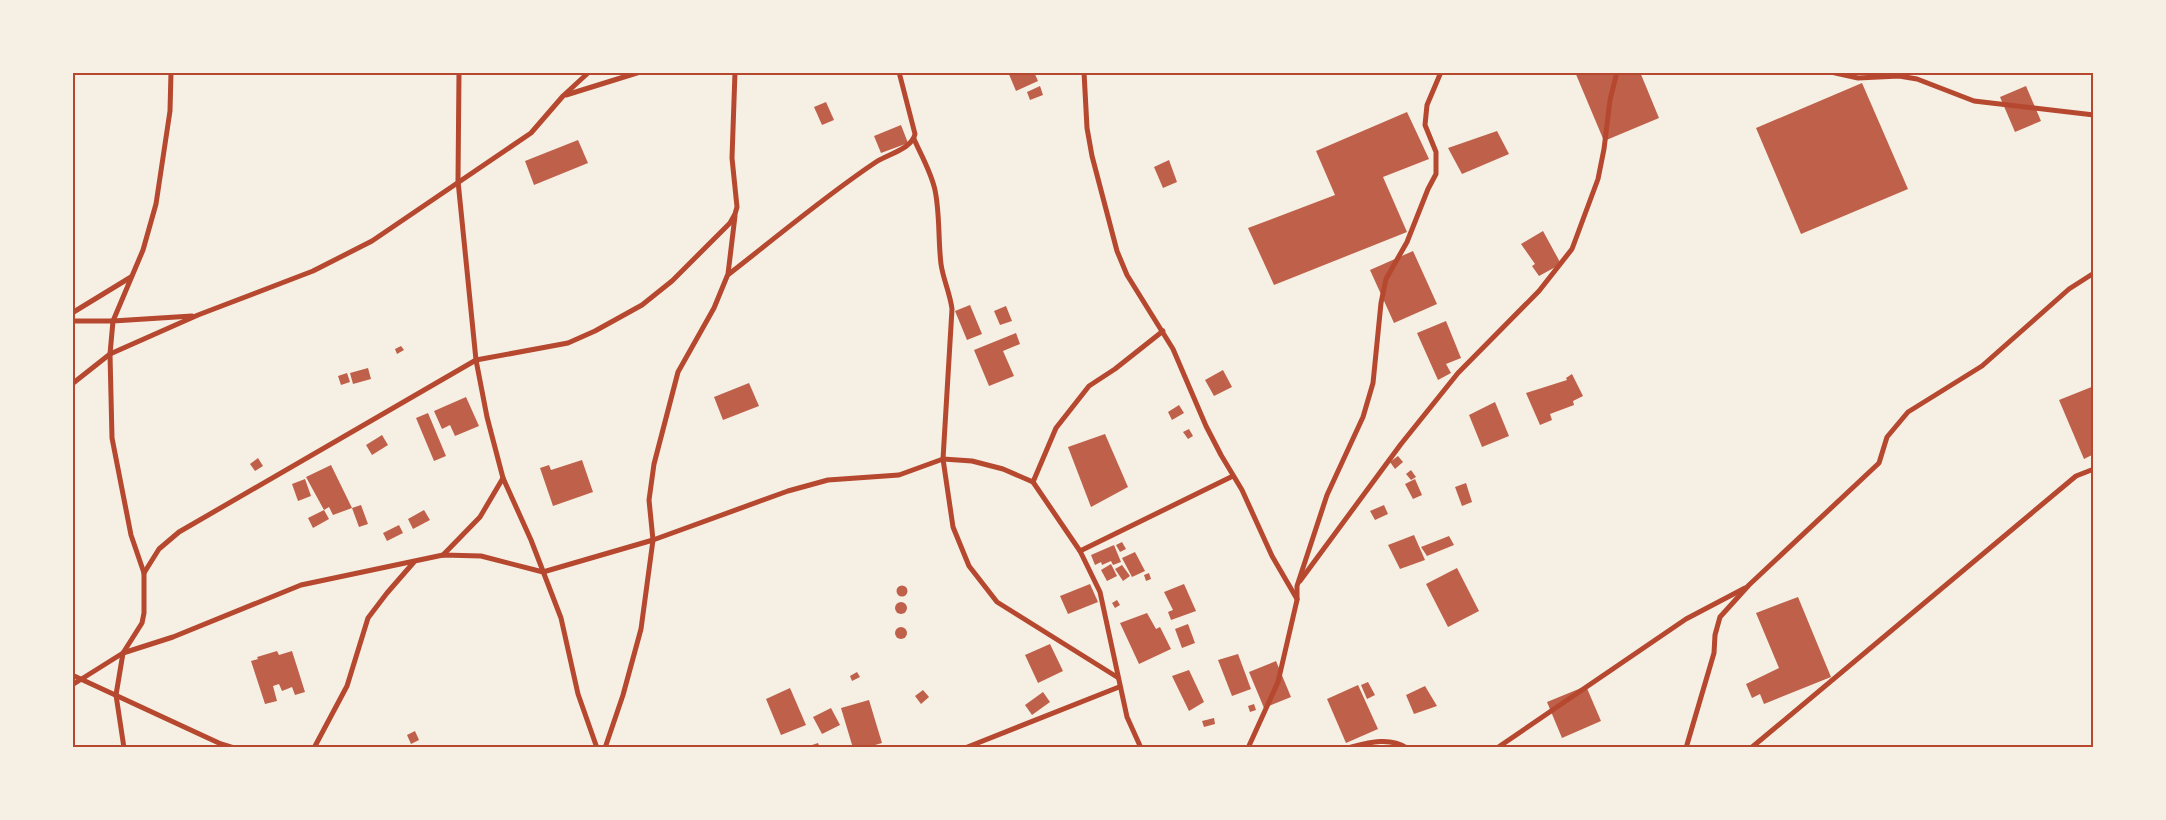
<svg xmlns="http://www.w3.org/2000/svg" width="2166" height="820" font-family="Roboto,sans-serif">
<rect width="100%" height="100%" fill="#f6efe4"/>
<g fill="#bf614a">
<path d="M1008 72H1034L1038 81 1016 91Z"/>
<path d="M1575 72H1640L1659 118 1604 141Z"/>
<path d="M1862 83 1908 189 1801 234 1756 128Z"/>
<path d="M1040 86 1043 95 1030 100 1027 92Z"/>
<path d="M2026 86 2041 121 2015 132 2000 97Z"/>
<path d="M826 102 834 120 822 125 814 107Z"/>
<path d="M1407 112 1429 159 1383 177 1407 232 1274 285 1248 228 1335 195 1316 151Z"/>
<path d="M901 125 908 143 881 153 874 136Z"/>
<path d="M1497 131 1509 154 1462 174 1448 148Z"/>
<path d="M578 140 588 163 534 185 525 161Z"/>
<path d="M1169 160 1177 182 1163 188 1154 167Z"/>
<path d="M1543 231 1561 264 1539 276 1532 266 1535 264 1521 244Z"/>
<path d="M1413 251 1437 304 1394 323 1370 270Z"/>
<path d="M970 305 982 334 967 340 955 311Z"/>
<path d="M1006 306 1012 321 1000 325 994 311Z"/>
<path d="M1446 321 1461 358 1446 364 1451 373 1438 380 1417 333Z"/>
<path d="M1016 333 1020 344 1003 351 1014 376 989 386 974 350Z"/>
<path d="M401 346 404 350 397 354 395 349Z"/>
<path d="M368 368 371 379 353 384 350 373Z"/>
<path d="M1223 370 1232 387 1214 396 1205 380Z"/>
<path d="M347 373 350 382 341 385 338 376Z"/>
<path d="M1572 374 1583 396 1573 401 1574 405 1550 414 1552 420 1540 425 1526 393 1567 380 1566 378Z"/>
<path d="M749 383 759 406 723 420 714 397Z"/>
<path d="M2094 386V454L2084 459 2059 400Z"/>
<path d="M466 397 479 426 455 436 450 425 442 429 434 411Z"/>
<path d="M1495 402 1509 436 1482 447 1469 415Z"/>
<path d="M1179 405 1184 413 1172 420 1168 412Z"/>
<path d="M428 413 446 456 434 461 416 418Z"/>
<path d="M1189 429 1193 436 1188 439 1183 432Z"/>
<path d="M1105 434 1128 487 1091 507 1068 447Z"/>
<path d="M382 435 388 445 372 455 366 445Z"/>
<path d="M1398 456 1403 462 1395 469 1390 462Z"/>
<path d="M258 458 263 466 255 471 250 464Z"/>
<path d="M582 460 593 492 553 506 540 468 549 465 551 470Z"/>
<path d="M331 465 352 508 333 515 329 507 324 510 306 477Z"/>
<path d="M1411 470 1416 477 1411 480 1406 474Z"/>
<path d="M305 479 311 496 298 501 292 484Z"/>
<path d="M1415 479 1422 495 1413 499 1405 484Z"/>
<path d="M1466 483 1472 502 1462 506 1455 487Z"/>
<path d="M361 505 368 524 359 527 352 508Z"/>
<path d="M1384 505 1388 514 1375 520 1370 511Z"/>
<path d="M324 510 329 519 313 528 308 518Z"/>
<path d="M424 510 430 520 413 529 408 519Z"/>
<path d="M399 525 403 533 387 541 383 533Z"/>
<path d="M1414 535 1425 560 1400 569 1388 545Z"/>
<path d="M1449 536 1454 545 1427 556 1421 547Z"/>
<path d="M1122 542 1126 549 1120 552 1116 545Z"/>
<path d="M1114 545 1121 562 1113 565 1111 561 1102 565 1101 562 1095 565 1091 555Z"/>
<path d="M1135 552 1145 571 1132 577 1122 558Z"/>
<path d="M1111 564 1117 576 1107 581 1101 570Z"/>
<path d="M1122 565 1130 576 1123 581 1115 569Z"/>
<path d="M1457 568 1479 611 1448 627 1426 584Z"/>
<path d="M1149 573 1151 579 1146 581 1144 575Z"/>
<path d="M1090 584 1098 602 1068 614 1060 596Z"/>
<path d="M1184 584 1196 611 1171 620 1168 612 1173 610 1164 592Z"/>
<circle cx="902" cy="591" r="5.5"/>
<path d="M1798 597 1831 677 1764 704 1760 694 1752 698 1746 684 1779 668 1756 613Z"/>
<path d="M1117 600 1120 605 1115 608 1112 603Z"/>
<circle cx="901" cy="608" r="6"/>
<path d="M1147 613 1156 629 1160 627 1171 649 1139 664 1120 623Z"/>
<path d="M1188 624 1195 643 1182 648 1175 629Z"/>
<circle cx="901" cy="633" r="6"/>
<path d="M1050 644 1063 671 1038 683 1025 655Z"/>
<path d="M277 651 279 655 292 651 305 692 295 695 292 687 282 691 279 684 273 686 277 701 265 704 251 661 258 659 257 657Z"/>
<path d="M1238 654 1251 689 1232 696 1218 660Z"/>
<path d="M1276 661 1291 697 1264 708 1249 672Z"/>
<path d="M1189 670 1204 702 1189 711 1172 676Z"/>
<path d="M857 672 860 677 852 681 850 676Z"/>
<path d="M1368 682 1375 695 1367 699 1361 685Z"/>
<path d="M1358 685 1378 729 1346 743 1327 699Z"/>
<path d="M1425 686 1437 706 1414 714 1406 695Z"/>
<path d="M1586 686 1601 721 1562 738 1547 702Z"/>
<path d="M790 688 806 725 781 735 766 699Z"/>
<path d="M923 690 929 697 921 704 915 696Z"/>
<path d="M1043 692 1050 702 1032 715 1025 705Z"/>
<path d="M869 700 882 743 865 748H853L841 708Z"/>
<path d="M1254 704 1256 710 1250 712 1248 706Z"/>
<path d="M831 708 840 725 822 734 813 717Z"/>
<path d="M1214 718 1215 724 1204 727 1202 721Z"/>
<path d="M415 731 419 740 411 744 407 735Z"/>
<path d="M818 743 820 748H806V747Z"/>
</g>
<g fill="none" stroke-linecap="round" stroke-linejoin="round">
<g stroke="#b5482f" stroke-width="5">
<path d="M459 72 458 181 476 360 487 417 503 478 531 540 561 618 578 694 597 748"/>
<path d="M1084 72 1087 128 1092 156 1117 251 1127 275 1173 349 1206 426 1221 455 1242 490 1272 556 1297 599"/>
<path d="M1831 72 1858 78 1899 76 1917 79 1974 101 2094 115"/>
<path d="M566 95 640 72"/>
<path d="M914 139C921 155 931 172 935 190 940 214 938 239 941 264 943 279 950 293 952 309L943 459 953 527 969 566 997 602 1117 677"/>
<path d="M729 274C778 236 825 196 876 162 888 154 912 149 915 134L899 72"/>
<path d="M72 313 131 277"/>
<path d="M72 321H113L192 316"/>
<path d="M72 384 110 354 198 315 313 271 372 241 531 133 563 96 589 72"/>
<path d="M1033 482 1056 428 1089 386 1115 369 1163 331"/>
<path d="M1080 551 1233 476"/>
<path d="M443 555 480 517 503 478"/>
<path d="M144 573 159 549 179 532 476 360 568 343 595 331 642 305 672 281 730 223 735 214 737 207 732 158 735 72"/>
<path d="M1300 581 1401 444 1458 373 1539 291 1572 249 1598 179 1604 149 1610 100 1617 72"/>
<path d="M72 675 221 744 234 748"/>
<path d="M72 685 123 653 173 637 301 585 443 555 481 556 543 572 653 540 788 491 828 480 899 475 943 459 972 461 1003 469 1033 482 1080 551 1100 592 1127 717 1141 748"/>
<path d="M124 748 116 695 123 653 142 623 144 613V573L131 535 112 438 110 354 113 321 143 250 156 204 170 111 171 72"/>
<path d="M314 748 347 686 368 618 387 593 414 562"/>
<path d="M605 748 623 695 641 629 653 540 649 500 654 464 678 372 714 308 728 274 735 216"/>
<path d="M965 748 1119 687"/>
<path d="M1248 748 1278 682 1297 600V586L1327 495 1363 417 1373 383 1381 303 1386 279 1407 242 1428 189 1436 174V152L1425 125 1427 105 1441 72"/>
<path d="M1347 748C1367 743 1389 736 1407 748"/>
<path d="M1497 748 1686 619 1745 588"/>
<path d="M1686 748 1714 653 1715 635 1720 617 1749 585 1879 463 1887 437 1908 412 1982 366 2069 289 2094 273"/>
<path d="M1751 748 2076 476 2094 469"/>
</g>
</g>
<rect width="2166" height="820" fill="none" stroke="#f6efe4" stroke-width="148"/>
<rect x="74" y="74" width="2018" height="672" fill="none" stroke="#b5482f" stroke-width="2"/>
</svg>
